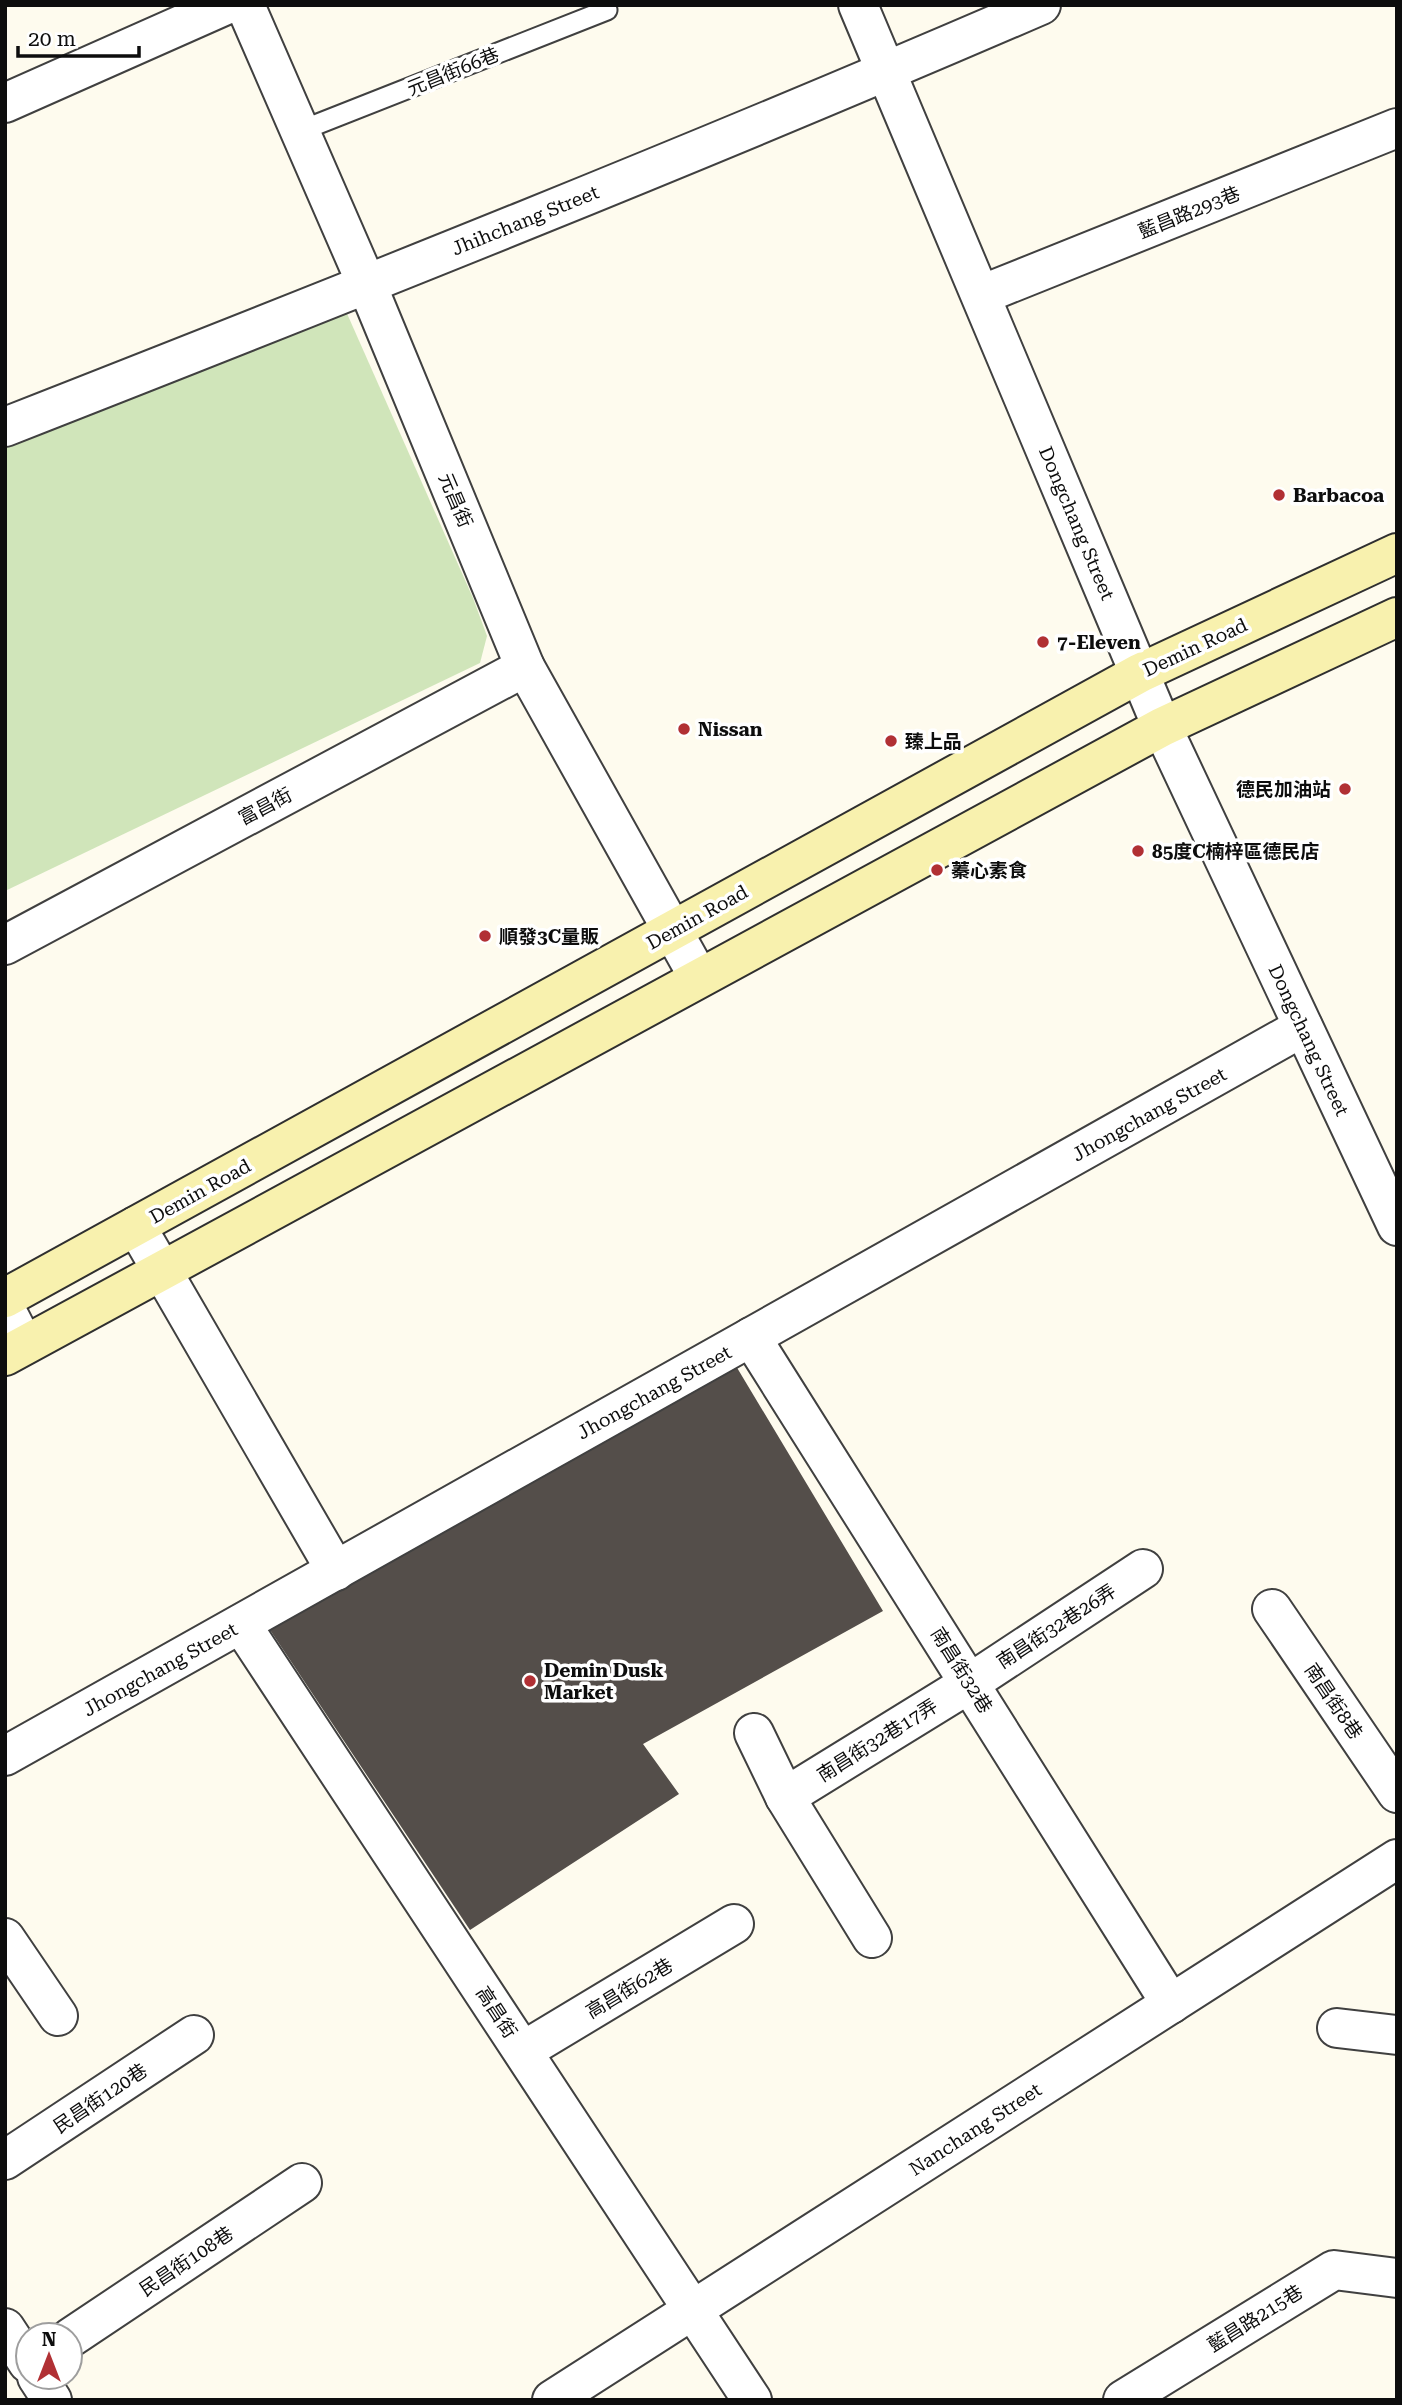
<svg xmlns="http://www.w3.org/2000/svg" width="1402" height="2405" font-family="'Roboto Serif','Noto Sans TC',serif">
<rect width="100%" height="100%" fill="#fefbee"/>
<path fill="#d0e5ba" d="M341 300 473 598 487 636 480 663 5 891V445Z"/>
<path fill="#544e4a" d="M730 1356 883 1611 643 1744 679 1794 470 1930 262 1618Z"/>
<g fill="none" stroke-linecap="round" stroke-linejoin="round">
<g stroke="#404040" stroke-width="23">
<path id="lane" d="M300 131 607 10"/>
</g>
<g stroke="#404040" stroke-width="42">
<g id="street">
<path d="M245 5 367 285 525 667 699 978"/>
<path d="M858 5 1162 727 1397 1226"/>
<path d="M5 103 226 5"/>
<path d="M981 295 1397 128"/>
<path d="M5 427C352 291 699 153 1041 5"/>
<path d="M5 945 525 667"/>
<path d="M136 1226 336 1571"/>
<path d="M5 1308 24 1345"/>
<path d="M751 1337 1171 2004"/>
<path d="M1272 1609 1397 1793"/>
<path d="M241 1624 752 2400"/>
<path d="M754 1733 785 1797 872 1938"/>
<path d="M5 1756 1303 1027"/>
<path d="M785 1797 970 1683 1143 1569"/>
<path d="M5 1938 58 2016"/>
<path d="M1337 2028 1397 2035"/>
<path d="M523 2051 734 1924"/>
<path d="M5 2160 194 2035"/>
<path d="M5 2328 28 2363"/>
<path d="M70 2338 302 2183"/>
<path d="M37 2377 52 2400"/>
<path d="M552 2400 1397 1859"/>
<path d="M1123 2400 1334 2270 1397 2278"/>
</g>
</g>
<g stroke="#2f2f2f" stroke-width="42">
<g id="secondary">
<path d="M5 1298 1140 673 1397 553"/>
<path d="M5 1356 1162 727 1397 617"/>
</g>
</g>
<use href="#lane" stroke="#fff" stroke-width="19"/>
<use href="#street" stroke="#fff" stroke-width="38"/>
<use href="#secondary" stroke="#f8f1ae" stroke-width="38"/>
</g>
<g fill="#b13034" stroke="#fff" stroke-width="2.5">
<circle cx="1279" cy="495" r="7"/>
<circle cx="1043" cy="642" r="7"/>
<circle cx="684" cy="729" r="7"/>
<circle cx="891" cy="741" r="7"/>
<circle cx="1345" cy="789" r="7"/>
<circle cx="1138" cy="851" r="7"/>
<circle cx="937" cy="870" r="7"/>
<circle cx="485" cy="936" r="7"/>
<circle cx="530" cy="1681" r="7"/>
</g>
<g text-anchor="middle" stroke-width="7" stroke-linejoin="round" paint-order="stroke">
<g font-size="19" fill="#0d0d0d" stroke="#fff">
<text transform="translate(453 71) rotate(-22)" y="7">元昌街66巷</text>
<text transform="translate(1189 212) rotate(-22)" y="7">藍昌路293巷</text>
<text transform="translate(525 220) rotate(-22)" y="7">Jhihchang Street</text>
<text transform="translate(456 500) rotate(67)" y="7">元昌街</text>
<text transform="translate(1077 523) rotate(67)" y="7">Dongchang Street</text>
<text transform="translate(1195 647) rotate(-25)" y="7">Demin Road</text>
<text transform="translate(265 806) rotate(-28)" y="7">富昌街</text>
<text transform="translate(697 917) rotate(-29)" y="7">Demin Road</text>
<text transform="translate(1309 1040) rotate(65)" y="7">Dongchang Street</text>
<text transform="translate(1149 1114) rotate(-29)" y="7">Jhongchang Street</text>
<text transform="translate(200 1191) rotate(-29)" y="7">Demin Road</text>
<text transform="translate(654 1392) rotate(-29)" y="7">Jhongchang Street</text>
<text transform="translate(1056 1626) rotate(-33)" y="7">南昌街32巷26弄</text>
<text transform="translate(160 1669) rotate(-29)" y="7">Jhongchang Street</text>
<text transform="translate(962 1670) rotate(58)" y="7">南昌街32巷</text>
<text transform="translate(1334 1701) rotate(56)" y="7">南昌街8巷</text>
<text transform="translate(877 1740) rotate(-32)" y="7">南昌街32巷17弄</text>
<text transform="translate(629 1988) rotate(-31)" y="7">高昌街62巷</text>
<text transform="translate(497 2012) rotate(57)" y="7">高昌街</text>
<text transform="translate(100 2098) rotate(-34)" y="7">民昌街120巷</text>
<text transform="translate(975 2129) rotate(-33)" y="7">Nanchang Street</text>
<text transform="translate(186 2261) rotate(-34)" y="7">民昌街108巷</text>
<text transform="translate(1255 2318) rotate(-32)" y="7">藍昌路215巷</text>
</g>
<g font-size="19" font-weight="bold" fill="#0d0d0d" stroke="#fff" text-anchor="start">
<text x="1293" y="502">Barbacoa</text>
<text x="1057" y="649">7-Eleven</text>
<text x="698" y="736">Nissan</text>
<text x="905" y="748">臻上品</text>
<text x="1331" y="796" text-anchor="end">德民加油站</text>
<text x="1152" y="858">85度C楠梓區德民店</text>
<text x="951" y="877">蓁心素食</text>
<text x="499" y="943">順發3C量販</text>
<text x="544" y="1677">Demin Dusk<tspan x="544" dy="22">Market</tspan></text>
</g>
</g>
<rect width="1402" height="2405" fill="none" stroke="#0d0d0d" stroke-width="14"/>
<g transform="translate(49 2356)"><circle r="33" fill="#ffffff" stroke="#9e9e9e" stroke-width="2"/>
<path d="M0-5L12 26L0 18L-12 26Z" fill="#b13034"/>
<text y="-10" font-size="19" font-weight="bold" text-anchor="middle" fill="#0d0d0d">N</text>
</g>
<path d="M18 46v10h121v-10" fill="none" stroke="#0d0d0d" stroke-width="3.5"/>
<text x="28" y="46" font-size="21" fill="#0d0d0d" stroke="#ffffff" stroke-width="5" paint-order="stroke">20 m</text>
</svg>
